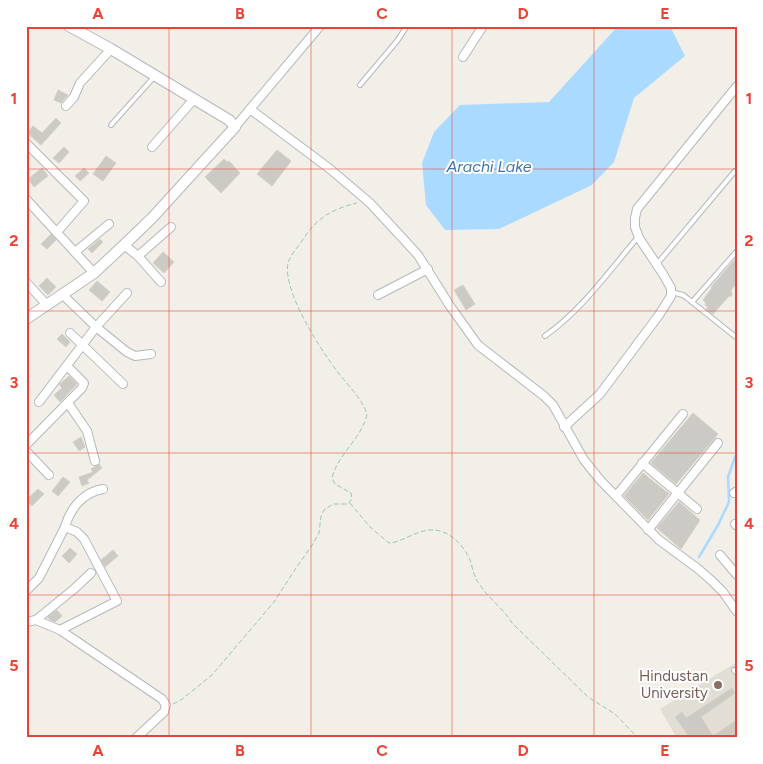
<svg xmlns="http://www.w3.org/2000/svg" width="763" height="764" font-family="Figtree,sans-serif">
<rect width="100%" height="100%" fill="#f1efe8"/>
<path fill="#e1ded6" d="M737 662V738H677L660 709Z"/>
<path fill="#aadaff" d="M618 26H670L685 56 634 98 614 162 592 185 499 229 445 230 426 205 422 163 434 132 460 105 549 102Z"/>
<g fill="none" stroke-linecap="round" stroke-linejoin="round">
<path stroke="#aadaff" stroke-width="2.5" d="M699 557 718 525 729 502 728 477 735 457 737 455"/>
</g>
<g fill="#cccac5" stroke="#d6d1c6">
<path d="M58 90 68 95 61 103 54 100Z"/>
<path d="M56 118 61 123 41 145 27 133 33 126 42 133Z"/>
<path d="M64 147 69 152 59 163 53 158Z"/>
<path d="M277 150 291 161 272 186 257 174Z"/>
<path d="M106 156 116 163 103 181 93 174Z"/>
<path d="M224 159 227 162 229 161 240 173 221 193 205 177Z"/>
<path d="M42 168 48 176 34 187 28 179Z"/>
<path d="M84 168 89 173 80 181 75 176Z"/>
<path d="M51 234 56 240 47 249 41 244Z"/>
<path d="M100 239 103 242 92 253 88 249Z"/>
<path d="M163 252 174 262 164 273 153 263Z"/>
<path d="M737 257V283L731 290 732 296H729L713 314 706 309 708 307 705 305 706 303 703 300 712 288 711 287Z"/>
<path d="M47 278 56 287 48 295 39 286Z"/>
<path d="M97 281 110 292 102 301 89 290Z"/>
<path d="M463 285 475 304 466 310 454 290Z"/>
<path d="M62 334 70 342 66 347 57 339Z"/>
<path d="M69 376 77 384 60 402 54 395 62 388 59 384 61 383Z"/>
<path d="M693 413 718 434 676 484 651 463Z"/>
<path d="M81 437 85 447 79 451 73 442Z"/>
<path d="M99 464 102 468 87 480 89 483 82 486 79 477 93 472 91 469Z"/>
<path d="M643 473 669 494 648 520 624 496Z"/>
<path d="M63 477 70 482 58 496 52 491Z"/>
<path d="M38 489 44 494 32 506 26 500Z"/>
<path d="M679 502 700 520 681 549 657 528Z"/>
<path d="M70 548 77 554 69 563 62 556Z"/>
<path d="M113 550 118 556 105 567 101 560Z"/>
<path d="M57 610 62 616 55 622 50 620 48 617Z"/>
<path d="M732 688 735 693 701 717 713 736 737 720V738H690L675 717 682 712 686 718Z"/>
</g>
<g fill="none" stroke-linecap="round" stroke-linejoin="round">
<g stroke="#b5b8bc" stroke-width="6">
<g id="service">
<path d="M360 85 397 41 407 26"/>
<path d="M111 125 154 77"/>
<path d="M657 264 735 171"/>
<path d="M671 292 683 295 687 298 737 338"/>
<path d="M692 302 737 251"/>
<path d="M545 336C582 310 609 271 639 236"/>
<path d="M734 670 737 673"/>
</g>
</g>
<g stroke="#b5b8bc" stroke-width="10">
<g id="minor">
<path d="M463 57 483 26"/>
<path d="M66 106 74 97 80 83 111 49"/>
<path d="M250 109 330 169 370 203 418 255 450 306 478 345 544 396 553 405 584 460 601 481 659 540 697 568 712 581 723 592 737 612"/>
<path d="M235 127 320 26"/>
<path d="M26 143 84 201 57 232"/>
<path d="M152 147 194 99"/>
<path d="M26 199 94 273"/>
<path d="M124 245 138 256 161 282"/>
<path d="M75 252 109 224"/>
<path d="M138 256 171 227"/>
<path d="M26 282 47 305"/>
<path d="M63 295 96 327 127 352 135 356 151 354"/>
<path d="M378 295 428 269"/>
<path d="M70 333 123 384"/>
<path d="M39 402 96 327 127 293"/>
<path d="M68 403 87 431 95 461"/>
<path d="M564 427 600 394 659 315 671 296V288L663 274 639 238 635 227V218L637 209 737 86"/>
<path d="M26 445 82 388 84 383 67 366"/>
<path d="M26 451 49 475"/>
<path d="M642 463 697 509"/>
<path d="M734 493 737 491"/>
<path d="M616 496 683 414"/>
<path d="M735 524 737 526"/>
<path d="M65 527C70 509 83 492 103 489"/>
<path d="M648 530 718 443"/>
<path d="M720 555 737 575"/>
<path d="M26 591 39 578 65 527 77 532 84 539 117 601 60 630"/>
<path d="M36 620 74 589 91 573"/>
<path d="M26 622 36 620 60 630 162 699 166 705 164 712 136 738"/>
</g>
</g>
<g stroke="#b5b8bc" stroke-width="12">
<path id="tertiary" d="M26 319 94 273 124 245 152 218 235 127 229 120 111 49 69 26"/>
</g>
<g stroke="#9cc7a9" stroke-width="1" stroke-dasharray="5 2.5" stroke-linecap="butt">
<path d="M350 503 370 527 389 543C404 542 417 529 433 530 450 530 464 546 470 560 473 569 474 578 480 585 489 599 504 609 512 623L588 697 615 714 638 738"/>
<path d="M173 704 181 700 212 675 274 602 298 565 311 547 319 533 321 516 324 510 333 504H348L352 499 351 493 335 484 332 478C337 455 363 437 367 414 361 396 345 383 334 367 319 347 279 285 289 260 292 253 298 247 302 241 316 218 332 209 357 203"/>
</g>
<use href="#service" stroke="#fff" stroke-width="4"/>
<use href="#minor" stroke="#fff" stroke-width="8"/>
<use href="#tertiary" stroke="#fff" stroke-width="10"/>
</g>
<path fill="none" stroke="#ea4335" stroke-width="1" stroke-opacity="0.55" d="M169 26V738M311 26V738M452 26V738M594 26V738M26 169H737M26 311H737M26 453H737M26 595H737"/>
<circle fill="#8d6e63" stroke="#fff" stroke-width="2" cx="718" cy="685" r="5"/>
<g text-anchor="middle" stroke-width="4" stroke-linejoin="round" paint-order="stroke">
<g font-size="15" fill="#785e54" stroke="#fff" text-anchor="end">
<text x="708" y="681">Hindustan<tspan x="708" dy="17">University</tspan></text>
</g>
<g font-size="16" font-style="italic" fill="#4174aa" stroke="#fff">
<text x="489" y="172">Arachi Lake</text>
</g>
</g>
<rect width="763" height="764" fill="none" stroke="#ffffff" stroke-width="55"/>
<rect x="28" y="28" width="708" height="708" fill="none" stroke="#ea4335" stroke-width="2"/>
<g font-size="16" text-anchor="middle" font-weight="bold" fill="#ea4335">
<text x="98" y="19">A</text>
<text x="240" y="19">B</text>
<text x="382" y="19">C</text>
<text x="523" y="19">D</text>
<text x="665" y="19">E</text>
<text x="14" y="104">1</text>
<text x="749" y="104">1</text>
<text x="14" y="246">2</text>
<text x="749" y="246">2</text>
<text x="14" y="388">3</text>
<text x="749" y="388">3</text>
<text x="14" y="529">4</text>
<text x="749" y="529">4</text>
<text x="14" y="671">5</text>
<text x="749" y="671">5</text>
<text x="98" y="756">A</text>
<text x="240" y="756">B</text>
<text x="382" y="756">C</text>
<text x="523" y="756">D</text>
<text x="665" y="756">E</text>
</g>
</svg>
